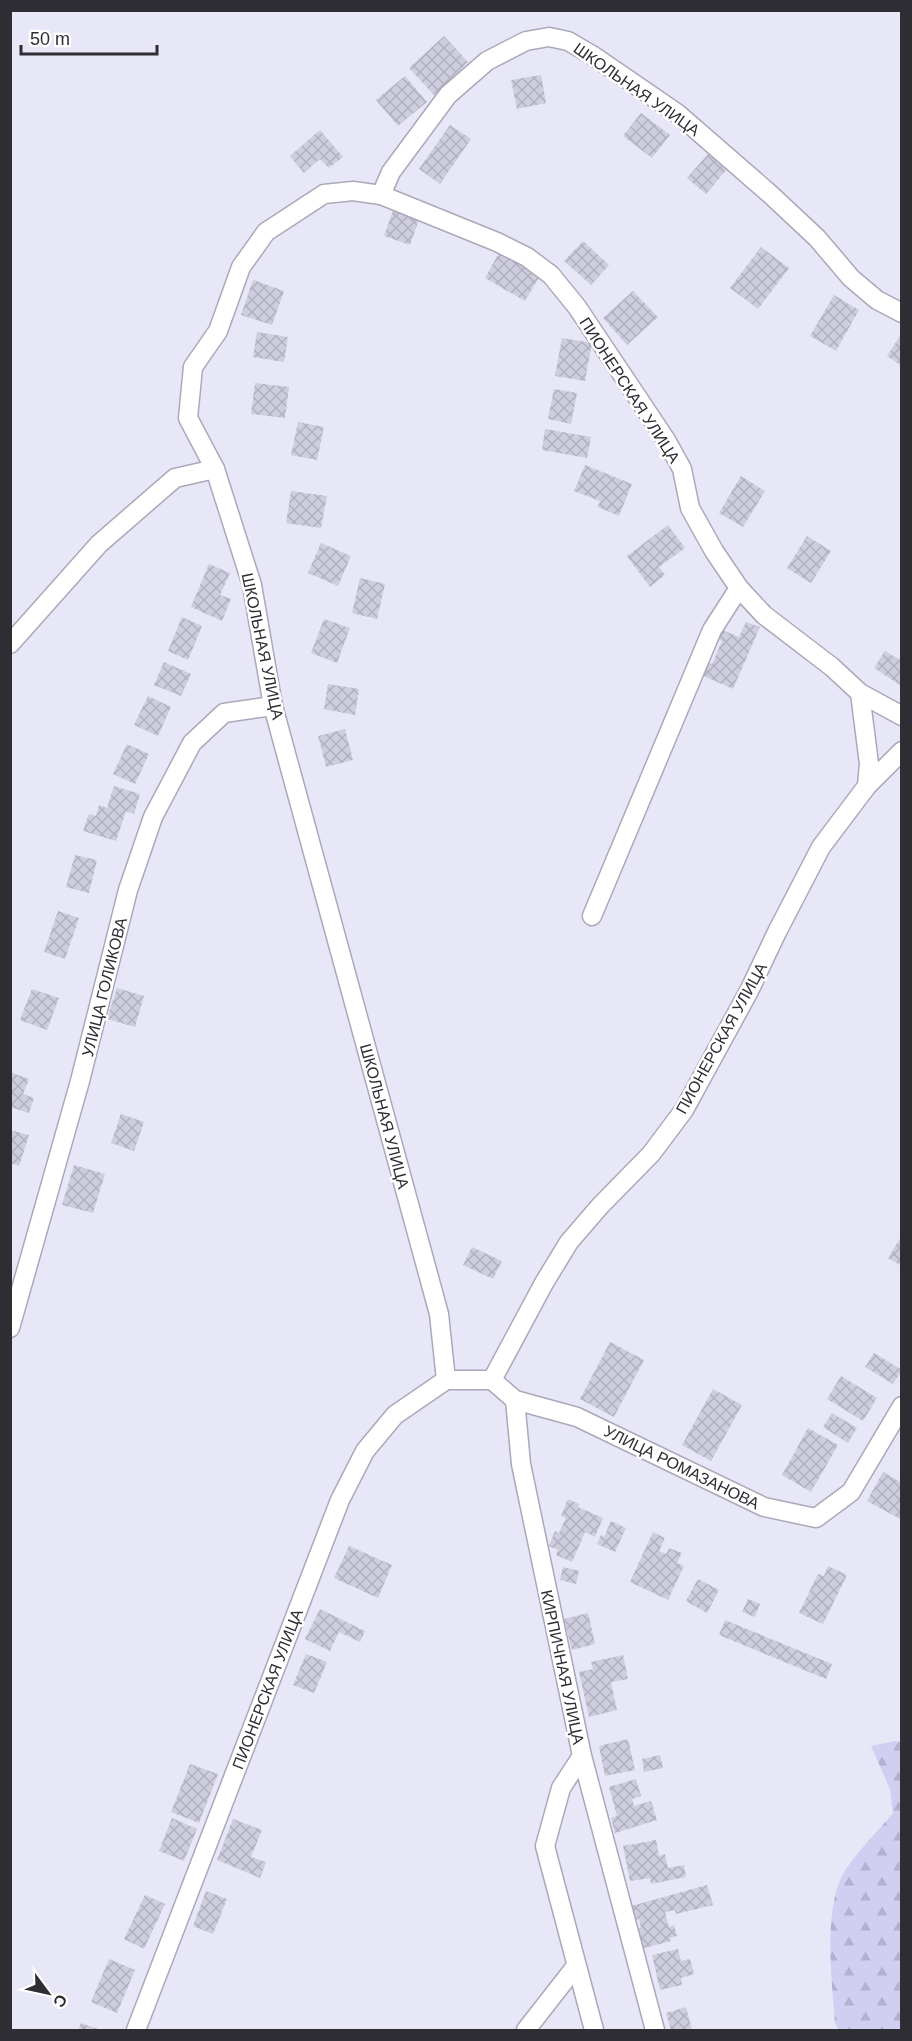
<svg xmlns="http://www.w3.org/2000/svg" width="912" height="2041" font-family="Helvetica,sans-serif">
<defs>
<pattern id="forest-firs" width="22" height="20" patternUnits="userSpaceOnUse" patternTransform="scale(1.5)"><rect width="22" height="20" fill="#d0cef1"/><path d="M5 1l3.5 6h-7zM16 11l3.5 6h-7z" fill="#b3b1cf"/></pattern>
<pattern id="building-cross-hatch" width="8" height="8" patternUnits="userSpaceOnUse" patternTransform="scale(1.5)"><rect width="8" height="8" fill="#cecdde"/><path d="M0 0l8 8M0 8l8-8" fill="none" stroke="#b1b0bf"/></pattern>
</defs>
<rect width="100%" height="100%" fill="#e8e7f8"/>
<path fill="url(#forest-firs)" d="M895 1741 902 1742 901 2030H839L835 2023C832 1981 822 1906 846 1869 860 1849 878 1831 893 1813L890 1789 871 1746Z"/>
<g fill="url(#building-cross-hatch)">
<path d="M444 36 468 62 434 95 409 68Z"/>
<path d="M541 75 546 103 517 109 511 80Z"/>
<path d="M405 76 427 102 398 126 376 100Z"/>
<path d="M641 113 670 135 652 158 623 136Z"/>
<path d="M450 125 471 139 440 184 419 169Z"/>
<path d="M320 130 343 157 329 168 320 159 304 173 290 156Z"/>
<path d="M709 153 727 169 706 194 687 178Z"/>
<path d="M395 205 421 214 410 245 384 236Z"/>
<path d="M583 241 609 265 591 285 564 261Z"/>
<path d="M761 247 789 268 758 309 730 288Z"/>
<path d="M500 251 541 274 525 301 485 278Z"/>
<path d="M253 280 284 291 272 325 241 315Z"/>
<path d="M633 291 658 317 627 345 603 318Z"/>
<path d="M834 295 859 310 836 351 810 336Z"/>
<path d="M257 332 288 337 284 362 253 357Z"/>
<path d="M902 333V366L887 356Z"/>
<path d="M562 338 592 343 585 381 555 376Z"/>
<path d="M255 383 289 387 285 418 251 414Z"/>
<path d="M554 389 577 393 571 424 548 419Z"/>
<path d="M298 422 324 427 317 460 291 455Z"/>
<path d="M545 429 591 437 587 458 542 450Z"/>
<path d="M585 465 632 484 619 516 598 507 600 501 574 491Z"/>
<path d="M741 476 765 491 743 527 719 513Z"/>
<path d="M291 491 327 496 321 528 286 523Z"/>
<path d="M668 525 685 548 659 567 665 575 650 587 627 556Z"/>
<path d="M807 536 831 551 811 583 787 568Z"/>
<path d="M321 543 351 556 338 586 308 573Z"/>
<path d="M209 564 230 573 220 595 231 599 222 621 191 607Z"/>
<path d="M360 578 385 584 377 619 352 613Z"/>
<path d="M182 617 202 626 188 660 168 651Z"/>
<path d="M324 619 350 628 337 663 311 653Z"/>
<path d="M746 622 760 627 733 689 699 674 704 661 712 664 722 641 716 639 720 629 739 637Z"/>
<path d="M885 651 902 661 900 685 874 668Z"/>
<path d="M164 662 191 674 181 696 154 685Z"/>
<path d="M328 684 359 689 355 715 324 709Z"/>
<path d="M148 696 171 707 158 736 134 725Z"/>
<path d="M345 729 353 760 326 767 318 736Z"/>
<path d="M127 744 149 754 135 784 113 774Z"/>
<path d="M114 786 140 794 134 814 126 811 116 841 83 831 89 814 96 816 99 805 107 808Z"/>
<path d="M75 855 97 860 89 893 66 887Z"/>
<path d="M58 911 79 918 65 959 44 952Z"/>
<path d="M117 988 144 996 135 1027 107 1019Z"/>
<path d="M32 989 59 998 47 1030 20 1020Z"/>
<path d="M10 1072 29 1079 23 1094 34 1098 29 1113 10 1107Z"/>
<path d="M121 1114 144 1122 134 1151 111 1143Z"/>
<path d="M10 1130 29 1135 19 1166 10 1163Z"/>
<path d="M74 1165 105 1174 93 1213 62 1205Z"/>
<path d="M902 1235V1266L888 1258Z"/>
<path d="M472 1247 502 1261 493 1279 463 1265Z"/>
<path d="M610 1342 644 1360 614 1417 580 1399Z"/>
<path d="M874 1353 902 1370 893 1384 865 1367Z"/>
<path d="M841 1376 877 1398 863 1421 827 1399Z"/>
<path d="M713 1389 742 1405 711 1461 682 1445Z"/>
<path d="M832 1413 857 1428 848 1443 823 1427Z"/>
<path d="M808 1428 838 1445 811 1492 782 1475Z"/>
<path d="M883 1472 902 1483V1520L867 1501Z"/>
<path d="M568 1499 579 1504 578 1507 603 1518 595 1537 585 1532 572 1562 556 1555 558 1550 549 1546 555 1531 559 1533 566 1518 561 1516Z"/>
<path d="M611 1521 626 1528 615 1552 597 1544 601 1535 604 1537Z"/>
<path d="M653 1532 665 1538 659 1551 666 1554 669 1548 682 1553 677 1563 684 1566 668 1600 630 1582Z"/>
<path d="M349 1546 392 1565 378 1598 334 1578Z"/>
<path d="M828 1566 847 1575 823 1624 799 1613 818 1574 824 1576Z"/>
<path d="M563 1567 579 1571 576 1584 560 1580Z"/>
<path d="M698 1579 719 1590 707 1613 686 1601Z"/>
<path d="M748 1599 760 1604 755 1617 742 1612Z"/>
<path d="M320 1609 365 1631 360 1642 339 1632 330 1651 305 1639Z"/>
<path d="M588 1613 595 1644 572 1650 564 1619Z"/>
<path d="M725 1620 832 1664 826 1679 719 1635Z"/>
<path d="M306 1654 327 1662 314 1693 293 1685Z"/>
<path d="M623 1655 628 1679 611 1682 617 1710 589 1717 579 1672 593 1669 591 1662Z"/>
<path d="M628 1739 635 1770 605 1776 599 1746Z"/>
<path d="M660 1755 663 1768 644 1772 642 1759Z"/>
<path d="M190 1764 218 1774 199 1823 171 1812Z"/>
<path d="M636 1779 641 1796 632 1799 634 1806 651 1801 657 1820 615 1833 611 1818 617 1816 609 1787Z"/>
<path d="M172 1818 197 1829 184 1861 159 1851Z"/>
<path d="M233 1819 262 1830 251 1857 266 1862 260 1878 217 1860Z"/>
<path d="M656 1840 659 1856 665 1854 668 1868 684 1865 686 1877 651 1884 650 1878 630 1881 623 1846Z"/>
<path d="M707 1885 713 1905 676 1914 675 1910 665 1912 669 1927 674 1925 677 1936 670 1938 671 1941 637 1950 631 1931 641 1928 639 1919 628 1922 624 1908Z"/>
<path d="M206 1891 227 1899 213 1934 193 1926Z"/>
<path d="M145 1895 165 1904 144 1949 124 1939Z"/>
<path d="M678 1949 681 1961 690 1959 694 1974 681 1978 682 1985 660 1990 652 1955Z"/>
<path d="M109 1959 135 1970 117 2013 91 2002Z"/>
<path d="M686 2007 692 2030H671L666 2013Z"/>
<path d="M81 2023 101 2030H78Z"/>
</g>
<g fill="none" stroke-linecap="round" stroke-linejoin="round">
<g stroke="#aaa9ba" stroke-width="21">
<g id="street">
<path d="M381 195 391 172 448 95 487 61 526 41 549 37 568 41 592 55 678 114 770 194 817 238 851 278 877 300 902 313"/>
<path d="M10 644 99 544 175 478 215 469"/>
<path d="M860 693 869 764 867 786"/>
<path d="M902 716 860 693 832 667 764 615 739 588 714 551 690 508 682 469 666 440 577 307 551 275 527 257 497 242 381 195 353 191 324 194 266 232 241 267 218 331 193 367 188 418 215 469 252 585 273 706 439 1314 446 1380H492L515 1400 577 1417 764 1507 816 1518 851 1492 902 1406"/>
<path d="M592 916 712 630 739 588"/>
<path d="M10 1328 80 1081 128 890 153 817 192 743 224 713 273 706"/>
<path d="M492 1380 544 1283 569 1242 600 1206 651 1154 684 1110 749 991 777 932 821 847 867 786 902 751"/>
<path d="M515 1400 521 1464 582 1756 561 1788 545 1846 594 2030"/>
<path d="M582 1756 655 2030"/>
<path d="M136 2030 340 1500 365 1451 395 1415 446 1380"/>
<path d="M526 2030 576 1966"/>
</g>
</g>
<use href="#street" stroke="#fff" stroke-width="18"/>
</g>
<g text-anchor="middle" stroke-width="5" stroke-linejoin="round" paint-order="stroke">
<g font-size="16" fill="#2d2d33" stroke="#fff">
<text transform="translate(637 89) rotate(35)" y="6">ШКОЛЬНАЯ УЛИЦА</text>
<text transform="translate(630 390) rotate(57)" y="6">ПИОНЕРСКАЯ УЛИЦА</text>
<text transform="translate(263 646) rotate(78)" y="6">ШКОЛЬНАЯ УЛИЦА</text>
<text transform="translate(104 987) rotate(-76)" y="6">УЛИЦА ГОЛИКОВА</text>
<text transform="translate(721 1038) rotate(-61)" y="6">ПИОНЕРСКАЯ УЛИЦА</text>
<text transform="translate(385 1116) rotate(75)" y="6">ШКОЛЬНАЯ УЛИЦА</text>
<text transform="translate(682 1467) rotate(26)" y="6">УЛИЦА РОМАЗАНОВА</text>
<text transform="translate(563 1667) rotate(78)" y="6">КИРПИЧНАЯ УЛИЦА</text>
<text transform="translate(267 1689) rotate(-69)" y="6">ПИОНЕРСКАЯ УЛИЦА</text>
</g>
</g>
<rect width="912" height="2041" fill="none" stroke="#2d2d33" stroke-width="24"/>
<g transform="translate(48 1993) rotate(123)" stroke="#ffffff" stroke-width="4.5" paint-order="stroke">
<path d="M0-4.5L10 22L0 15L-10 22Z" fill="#2d2d33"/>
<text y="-9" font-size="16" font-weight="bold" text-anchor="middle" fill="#2d2d33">С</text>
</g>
<path d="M21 45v9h136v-9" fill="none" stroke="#2d2d33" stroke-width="3"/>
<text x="30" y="45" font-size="18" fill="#2d2d33" stroke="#ffffff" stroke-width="4.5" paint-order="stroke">50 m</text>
</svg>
